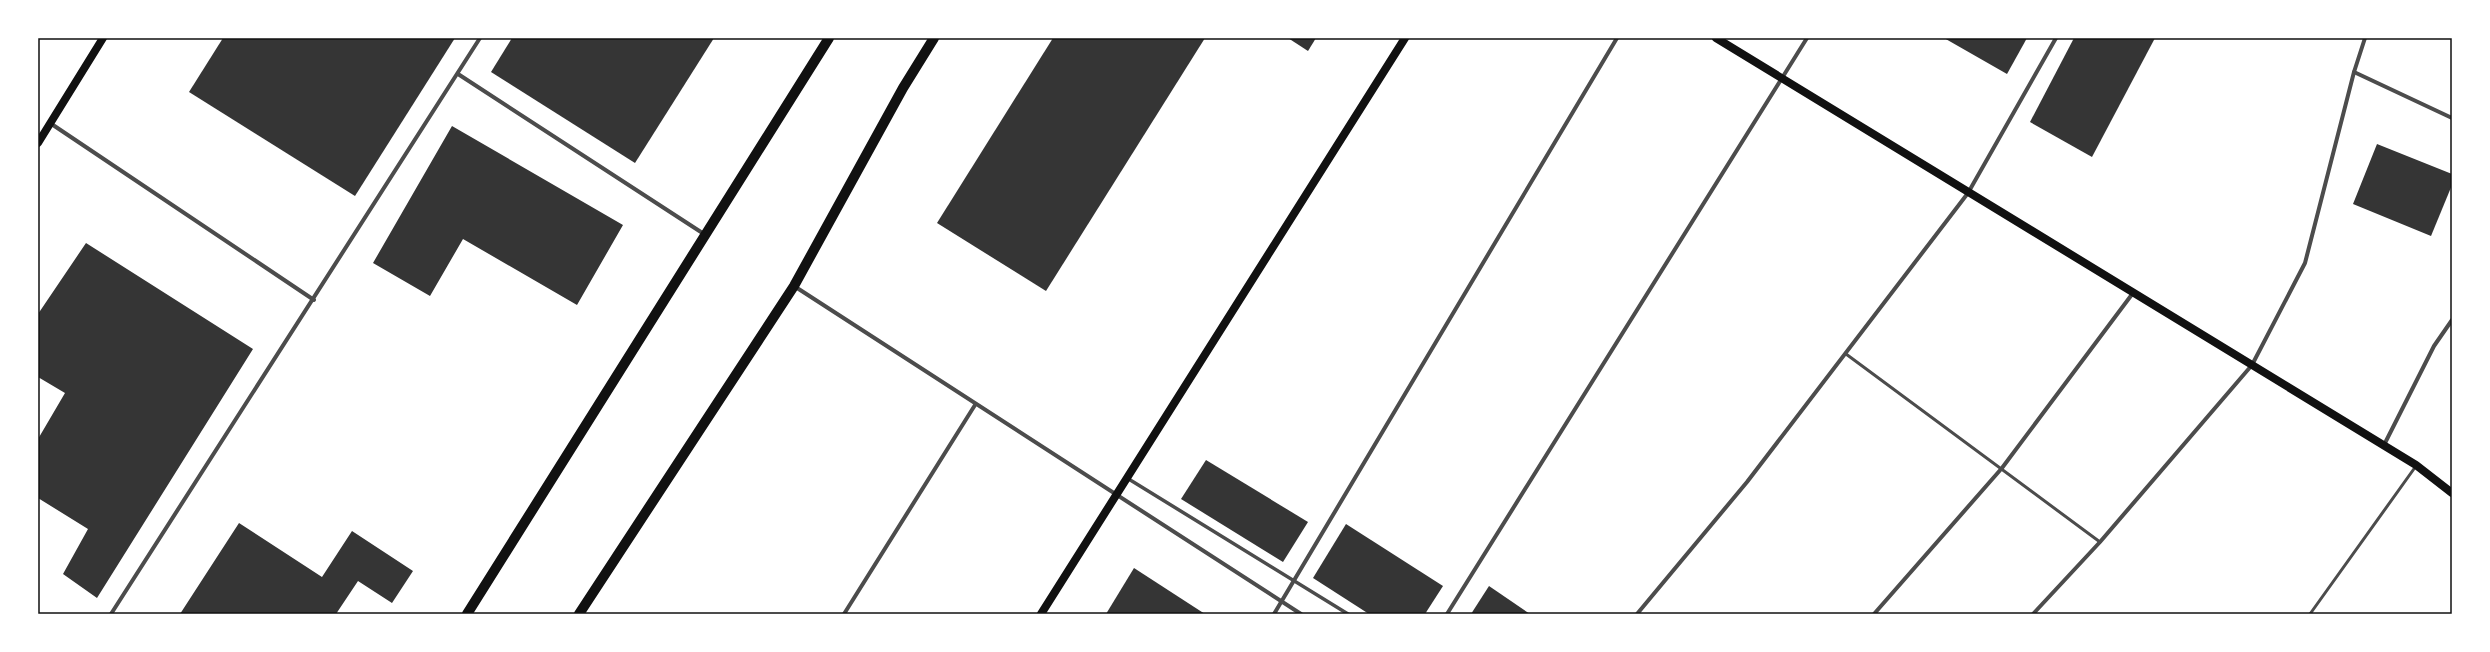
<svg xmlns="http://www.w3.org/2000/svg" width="2490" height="652" font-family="Merriweather,serif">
<rect width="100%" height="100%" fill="#fff"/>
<g fill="#353535">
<path d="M223 38H455L355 196 189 92Z"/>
<path d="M512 38H714L635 163 491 72Z"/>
<path d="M1053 38H1205L1046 291 937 223Z"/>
<path d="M1288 38H1316L1308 51Z"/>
<path d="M1944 38H2027L2007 74Z"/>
<path d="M2074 38H2155L2092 157 2030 122Z"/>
<path d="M452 126 623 225 577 305 463 239 430 296 373 263Z"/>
<path d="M2377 144 2452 174V185L2431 236 2353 204Z"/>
<path d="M86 243 253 349 97 598 63 574 88 529 38 498V439L65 393 38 377V314Z"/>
<path d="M1206 460 1308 522 1283 562 1181 499Z"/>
<path d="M239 523 322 577 352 531 413 571 392 603 358 581 336 614H180Z"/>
<path d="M1346 524 1443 586 1425 614H1369L1313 578Z"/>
<path d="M1134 568 1205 614H1106Z"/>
<path d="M1489 586 1530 614H1471Z"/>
</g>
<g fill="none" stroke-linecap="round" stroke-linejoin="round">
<g stroke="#4c4c4c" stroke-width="3">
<path d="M1846 354 2100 542"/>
<path d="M2310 614 2416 466"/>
</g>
<path stroke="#4c4c4c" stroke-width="3.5" d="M1127 478 1348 614"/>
<g stroke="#4c4c4c" stroke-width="4">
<path d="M2354 72 2452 118"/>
<path d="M458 74 704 234"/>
<path d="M50 123 314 300"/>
<path d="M794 286 1301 614"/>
<path d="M2384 445 2434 346 2452 320"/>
<path d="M111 614 480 38"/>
<path d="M844 614 975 405"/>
<path d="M1274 614 1617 38"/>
<path d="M1447 614 1807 38"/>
<path d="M1637 614 1747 482 1968 193 2056 38"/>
<path d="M1874 614 2002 468 2133 293"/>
<path d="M2033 614 2100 542 2252 365 2305 263 2354 72 2365 38"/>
</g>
<g stroke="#111" stroke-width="8">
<path d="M1716 38 2416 465 2452 493"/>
<path d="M38 143 103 38"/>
<path d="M1041 614 1405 38"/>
</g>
<g stroke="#111" stroke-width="10">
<path d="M467 614 829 38"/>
<path d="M579 614 794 286 903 88 934 38"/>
</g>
</g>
<rect width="2490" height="652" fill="none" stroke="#ffffff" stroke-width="78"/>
<rect x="39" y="39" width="2412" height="574" fill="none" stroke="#111" stroke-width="1.5"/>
</svg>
